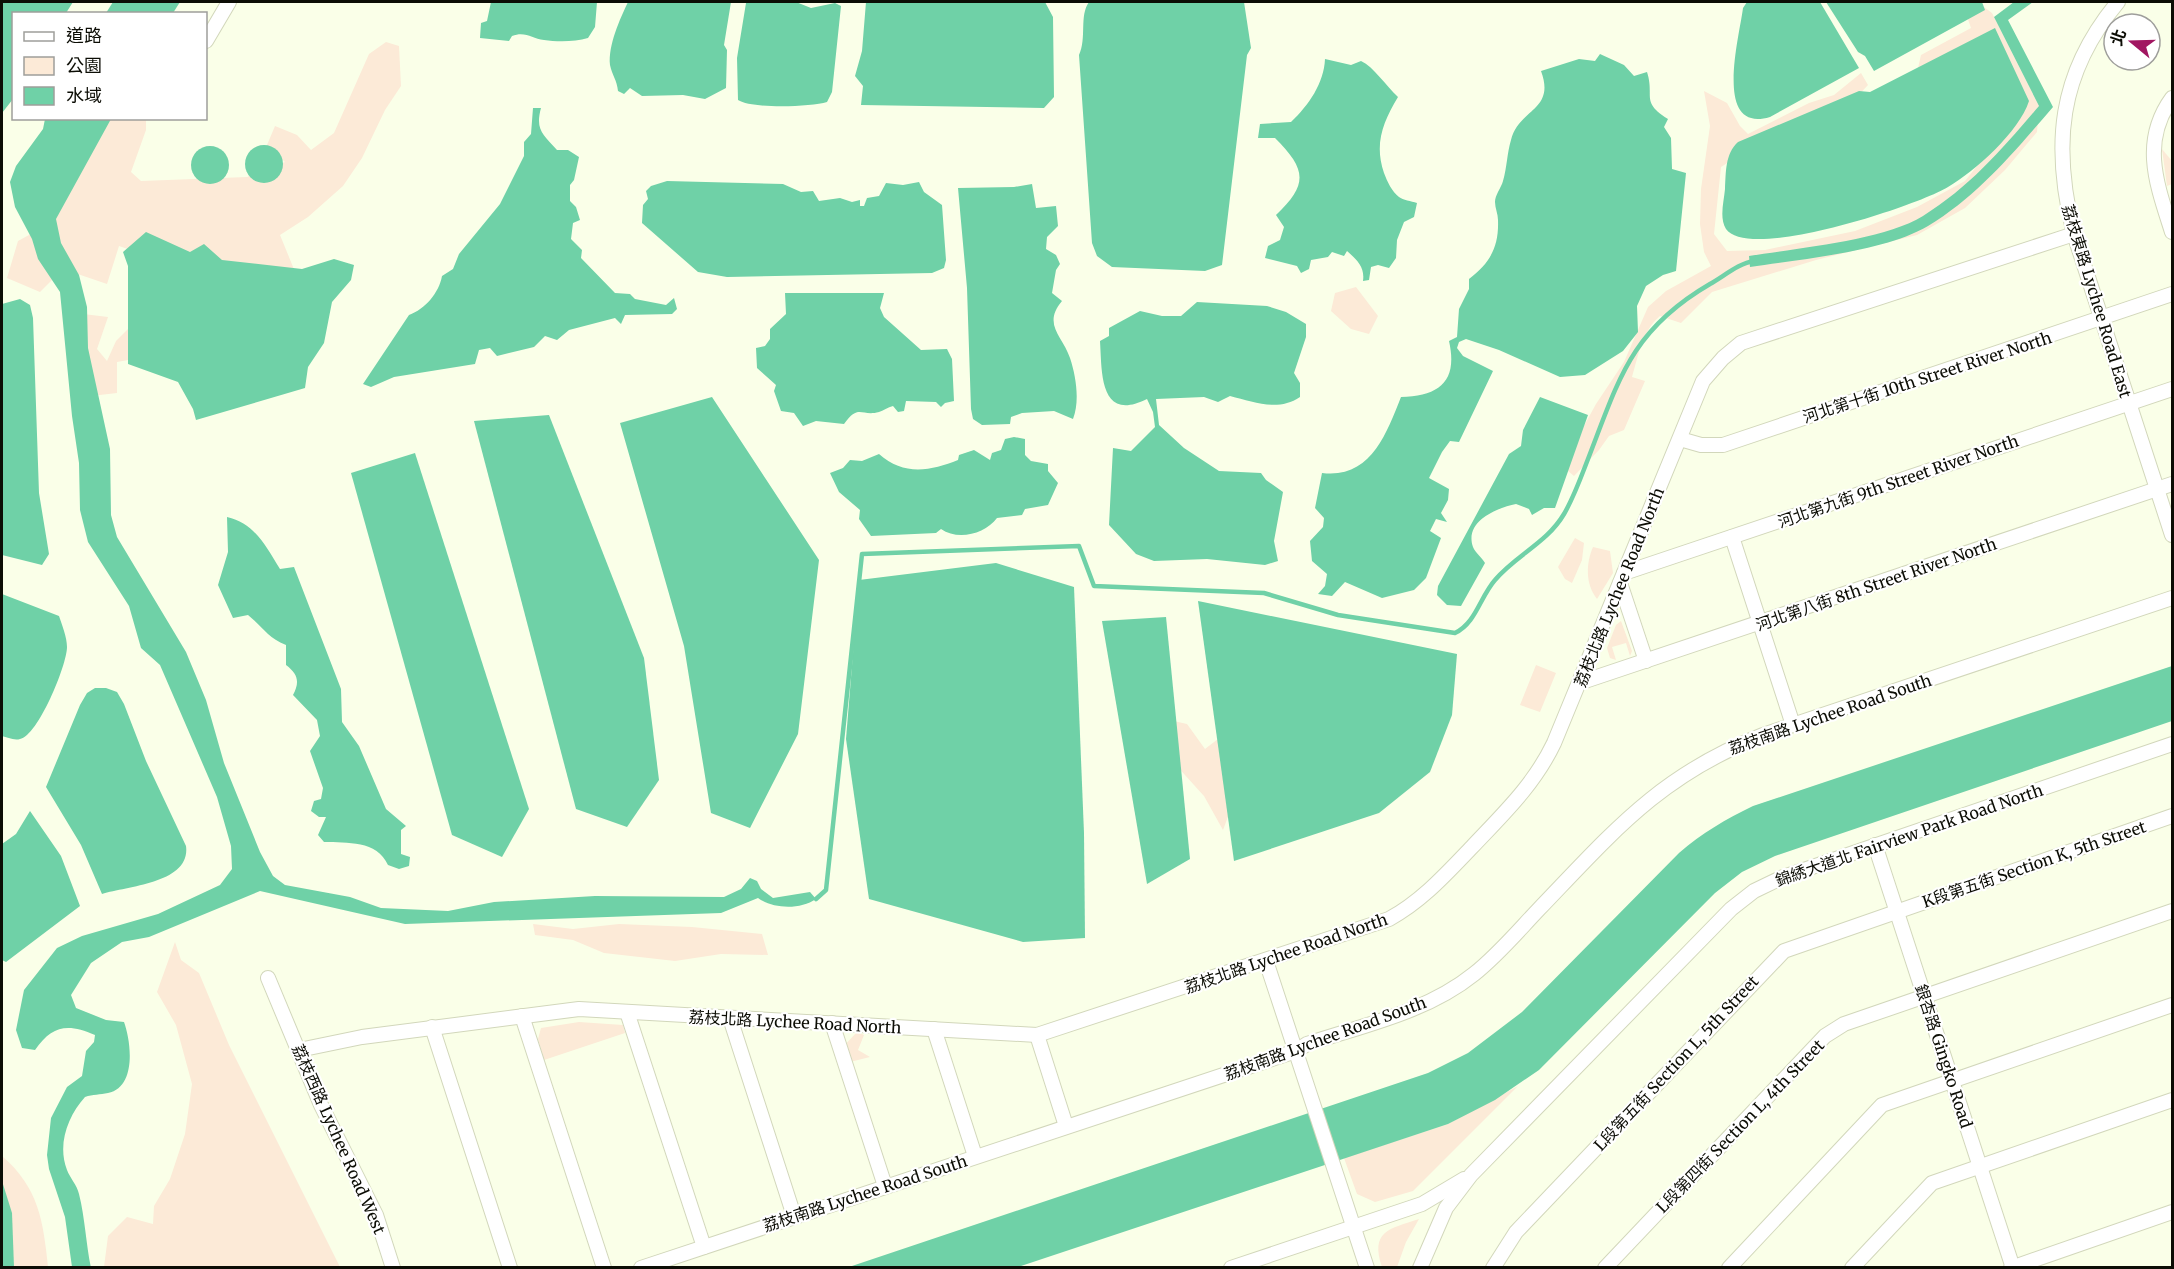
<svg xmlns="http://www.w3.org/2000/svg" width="2174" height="1269" font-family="Merriweather,'Noto Sans TC',serif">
<rect width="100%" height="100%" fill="#faffe8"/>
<g fill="#fcead7">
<path d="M1977 2 1992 13 2039 106 2037 132 2005 170 1965 208 1917 235 1816 260 1712 292 1681 323 1660 316C1642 331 1639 354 1632 377L1645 381 1624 430 1609 436 1599 450 1574 476 1562 466 1596 404 1624 362 1648 307 1666 291 1711 266 1704 252 1700 224 1701 189 1710 126 1704 91 1727 103 1740 126 1748 134 1809 103 1834 95 1861 73 1868 85 1851 103 1740 155 1721 167 1714 234 1727 251 1765 250 1855 231 1917 207 1965 181 2008 127 1915 81 1921 55 1971 28 1963 5Z"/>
<path d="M386 42 399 46 401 86 385 110 362 158 343 186 308 217 280 235 300 284 162 261 119 246 107 284 63 269 40 292 7 278 18 241 40 229 90 119H146V130L131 172 141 181 247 177 285 162 267 145 275 126 297 135 311 150 334 133 369 54Z"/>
<path d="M2162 149 2172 161V184L2167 186Z"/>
<path d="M1356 287 1378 316 1369 334 1351 329 1331 311 1335 293Z"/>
<path d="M75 313 108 317 97 349 107 361 116 341 140 317 139 358 117 362V393L91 396Z"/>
<path d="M1575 538 1584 543 1582 560 1572 583 1565 579 1558 567Z"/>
<path d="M1593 547 1610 551 1613 573 1597 599C1585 584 1586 563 1593 547Z"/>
<path d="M1621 621 1632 651 1630 656 1626 643 1612 647 1616 660 1610 658 1607 648 1616 625Z"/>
<path d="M1536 665 1556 673 1540 712 1520 705Z"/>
<path d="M1147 715 1187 724 1205 749 1231 729 1244 774 1223 830 1204 796 1156 743Z"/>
<path d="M533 924 573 929 619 924 692 927 762 934 768 955 721 954 675 961 604 953 573 940 535 935Z"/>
<path d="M175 942 181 960 199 973 229 1045 340 1267H104L108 1236 127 1217 153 1224 154 1206 170 1179 185 1134 192 1084 176 1025 157 992Z"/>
<path d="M579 1022 623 1025 625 1033 544 1060 538 1039 541 1028Z"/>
<path d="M857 1032 864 1035 858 1050 870 1057 846 1063 841 1049Z"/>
<path d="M1518 1086 1413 1191 1375 1202 1357 1194 1344 1158 1448 1124Z"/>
<path d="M2 1156C39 1188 43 1221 48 1267H2Z"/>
<path d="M1419 1219 1406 1242 1397 1267H1382C1370 1231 1389 1229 1419 1219Z"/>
</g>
<g fill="#6fd1a7">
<path d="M2 2H73L66 13 14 14 13 99 2 113Z"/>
<path d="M113 2H180L173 13H106Z"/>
<path d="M491 2H597L595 27 588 38C575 42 557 42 544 40 532 39 526 31 512 36L509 41 480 38 481 23 487 21Z"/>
<path d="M628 2H731L724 45 727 50 726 88 705 99 683 95 642 96 630 88 624 94 618 91C617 80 612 75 610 65 608 45 620 19 628 2Z"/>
<path d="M757 2H796L811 8 835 3 841 6 832 92 827 102C810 107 752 109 738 100L737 58 746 3Z"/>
<path d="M866 2H1045L1053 17 1054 97 1044 108 861 105 863 86 855 76 862 51Z"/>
<path d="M1089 2H1244L1251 48 1247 55 1222 265 1205 271 1112 267 1097 256 1092 243 1079 55C1087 38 1079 16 1089 2Z"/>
<path d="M1747 2H1820L1859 68 1770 117C1713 134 1739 39 1743 8Z"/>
<path d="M1826 2H1982L1985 10 1874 71 1865 56 1858 52Z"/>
<path d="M2014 2H2033L2008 20 2053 107C2015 151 1978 196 1928 226 1884 252 1801 259 1750 267L1749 256C1797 248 1882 241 1923 216 1970 187 2004 147 2039 106L1994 17Z"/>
<path d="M1995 28 2029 101C2019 132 1975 171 1948 187 1919 205 1749 262 1726 229 1719 218 1724 201 1725 189 1726 172 1725 154 1738 142L1859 91 1870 92Z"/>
<path d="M1600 54 1624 65 1634 76 1647 72C1655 97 1640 101 1668 119L1664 127 1671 138 1672 169 1686 173 1676 271 1663 275 1646 286 1637 306 1638 332 1623 351 1585 375 1560 377 1499 350 1466 339 1459 342 1457 348 1463 356 1493 371 1459 442 1450 441 1442 452 1429 478 1449 489 1448 500 1441 513 1447 522 1436 519 1430 531 1441 538 1426 578 1414 590 1382 598 1345 582 1332 596 1318 594 1325 586 1327 574 1312 561 1310 541 1323 527 1324 518 1315 508 1322 473C1370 479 1386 435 1401 397 1440 396 1458 381 1449 341L1457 337 1459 309 1469 289V279C1490 263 1499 247 1498 220 1498 214 1495 208 1495 202 1495 195 1501 188 1503 181 1507 167 1507 153 1511 140 1518 109 1556 111 1541 71L1579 59 1595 61Z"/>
<path d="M1325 59 1351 65 1361 61C1374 67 1386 86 1398 97 1383 122 1374 144 1384 173 1387 181 1392 192 1399 197 1403 200 1411 201 1417 203L1414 217 1404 222 1397 240 1396 258 1389 268 1378 265 1371 267 1369 280 1363 281C1365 267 1357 260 1347 251L1344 256 1332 252 1328 257 1311 260 1309 269 1301 273 1297 266 1265 258 1268 246 1280 240 1284 227 1276 215C1309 184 1306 169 1275 138H1258L1260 124 1291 122C1309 105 1324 83 1325 59Z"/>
<path d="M533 108H541C535 130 543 134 557 150H568L579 157 574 180 570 185V201L576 207 580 220 573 223 571 239 582 250 581 258 615 293 630 294 635 299 666 305 674 298 677 309 672 314 625 315 621 324 615 318 569 330 557 340 545 336 534 347 497 356 490 348 479 350 475 364 394 377 371 387 363 384 409 315C425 309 439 293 442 276L453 269 459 254 500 204 524 156V142L531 134Z"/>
<path d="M45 119H111L56 219 61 243 79 275 87 307 88 348 110 449 111 515 117 537 186 652 206 700 224 763 260 852 273 876 285 885 350 897 381 908 448 911 494 902 595 896 724 897 741 889 750 878 757 881 761 889 773 898 810 892 816 899C800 910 773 909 758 898L721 913 405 924 260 891 149 937 122 942 91 963 71 995 76 1008 106 1020 124 1022C131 1041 137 1087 108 1093 100 1095 93 1094 85 1097 68 1116 57 1144 67 1170 70 1178 77 1185 79 1194 85 1218 86 1244 91 1268L72 1267 65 1217 49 1169 47 1155 51 1118 67 1087 82 1076 86 1051 94 1042 95 1035C68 1023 52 1025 35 1050L22 1048 16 1030 24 990 57 948 82 936 158 914 220 885 232 869 231 846 217 797 160 665 141 648 129 606 88 542 80 510 79 463 72 416 60 292 38 259 32 239 15 207 10 182 16 166 43 129Z"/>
<circle cx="264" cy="164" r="19"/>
<circle cx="210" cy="165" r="19"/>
<path d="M667 181 783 184 801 192 813 191 819 201 840 198 852 202 860 200V206H864L867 198 879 196 886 183 903 185 919 182 924 192 942 205 946 260 944 268 932 273 727 277 698 272 642 223 643 205 648 199 646 191 651 186Z"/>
<path d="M1032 184 1036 208 1056 206 1058 226 1047 237 1046 249 1056 255 1060 264 1056 270 1052 293 1062 301C1042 325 1063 336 1070 358 1076 376 1080 401 1073 419L1054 411 1022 413 1011 417 1010 424 982 425 973 419 971 409 967 288 958 188 1014 187Z"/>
<path d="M146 232 190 252 204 244 222 260 302 269 334 259 354 265 351 280 332 302 324 343 308 367 305 388 196 420 193 409 178 382 128 364V266L123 252Z"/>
<path d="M785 293H884L880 308 884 317 921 350 947 349 952 359 954 401 945 403 941 407 936 402 906 401 904 411 898 412 893 406C888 407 883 411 879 412 861 417 859 403 844 424L816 421 803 426 794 413 781 411 774 391 776 385 757 368 756 348 765 346 770 339V329L786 314Z"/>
<path d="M20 299 30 305 33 318 39 493 49 554 42 565 2 555V304Z"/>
<path d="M1197 302 1267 306 1286 312 1306 324V337L1294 373 1300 383V397C1278 412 1254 402 1230 396L1218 402 1204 397 1156 399 1159 425 1184 448 1219 471 1261 473 1266 480 1283 492 1274 541 1278 561 1265 565 1207 559 1154 561 1136 554 1109 525 1113 448 1131 451 1155 427 1153 412 1147 399C1099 423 1102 372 1100 341L1109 336V328L1140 311 1162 316H1181Z"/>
<path d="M712 397 819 560 798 734 750 828 711 813 684 646 620 423Z"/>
<path d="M1540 397 1588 415 1555 508H1544L1532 515 1529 509 1516 504C1497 508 1464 521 1473 547 1475 552 1482 558 1485 563L1461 606 1447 605 1437 595 1438 586 1509 454 1521 446 1523 430Z"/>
<path d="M549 415 644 658 659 780 627 827 576 809 474 421Z"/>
<path d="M1014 437 1025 439V455L1031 461 1048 464V471L1058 483 1048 505 1025 509 1022 515 997 518C985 534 958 541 941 529L936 533 871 536 859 519 860 510 839 492 830 473 843 468 850 460 862 461 879 454C903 476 931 471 958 460L959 455 974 450 990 460 992 453 1001 450 1005 439Z"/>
<path d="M415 453 529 809 502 857 452 835 351 473Z"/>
<path d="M227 517C255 523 266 547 280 569L294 567 341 689 342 722 359 746 386 809 406 826 401 830V854L410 857 409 866 399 869 388 865C377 840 347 843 324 842L318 835 326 817H319L311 811 314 801 321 799 323 788 310 751 320 736 317 720 293 695C300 682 298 674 286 665V645C267 637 264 628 248 615L233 618 218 585 228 552Z"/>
<path d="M996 563 1074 587 1084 833 1085 938 1023 942 869 899 846 739 859 580Z"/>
<path d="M2 594 59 616C62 625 67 637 67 647 67 665 38 736 20 739 14 741 7 737 2 736Z"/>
<path d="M1198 601 1457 654 1452 715 1430 772 1379 813 1234 861Z"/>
<path d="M1166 617 1190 859 1147 884 1102 621Z"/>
<path d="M2172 666V721L1775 856 1742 872 1715 893 1539 1070 1495 1100 1448 1124 1018 1267 846 1268 1428 1073 1468 1053 1522 1012 1679 853C1702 833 1726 819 1753 806Z"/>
<path d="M95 688H106L117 692 124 704 146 761 186 846C191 883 129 886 102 894L81 845 46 787 80 705 87 693Z"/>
<path d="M30 811 61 856 80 906 6 962 2 960V844L16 834Z"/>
<path d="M2 1181 12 1213 14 1267H2Z"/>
</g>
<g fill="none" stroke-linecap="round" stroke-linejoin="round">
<path stroke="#6fd1a7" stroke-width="4.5" d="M816 899 826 890 862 554 1079 546 1094 586 1264 593 1338 615 1455 633C1476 623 1480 597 1495 580 1516 555 1547 543 1564 514 1574 497 1581 477 1588 459 1619 379 1631 330 1710 284 1723 277 1739 263 1754 261"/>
<g stroke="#d2d7bb" stroke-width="16">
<g id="minor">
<path d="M2118 2C2058 74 2052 146 2074 234L2172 535"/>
<path d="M206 41 229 2"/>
<path d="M2172 98C2140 142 2157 185 2172 232"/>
<path d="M1680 439 1701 445H1723L2172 294"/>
<path d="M1732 537 1793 725"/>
<path d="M1624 573 2172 389"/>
<path d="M1620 583 1646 661"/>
<path d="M1579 683 2172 484"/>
<path d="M1875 845 2013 1268"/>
<path d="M1266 961 1367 1268"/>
<path d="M268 978 321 1105 376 1215 393 1268"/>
<path d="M627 1012 704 1247"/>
<path d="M522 1016 604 1268"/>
<path d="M730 1018 794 1216"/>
<path d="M832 1023 885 1186"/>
<path d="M432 1027 510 1268"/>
<path d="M934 1029 975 1156"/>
<path d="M1037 1035 1066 1126"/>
<path d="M299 1050 362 1037 579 1009 1037 1035 1389 919C1422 901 1446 874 1472 847 1503 814 1534 785 1554 743L1703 381 1723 358 1741 343 2074 234"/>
<path d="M641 1268 1296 1051 1307 1044C1364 1025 1427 1012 1474 974 1498 955 1518 931 1539 909 1613 832 1660 775 1763 735L2172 598"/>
<path d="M1231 1268 1422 1204 1464 1179"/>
<path d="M1420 1268 1446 1208 1471 1175 1731 909 1754 891 1783 877 2172 744"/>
<path d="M1493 1268 1516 1232 1784 951 2172 816"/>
<path d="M1605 1268 1825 1036 1844 1024 2172 911"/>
<path d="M1729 1268 1882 1105 2172 1005"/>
<path d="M1852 1268 1932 1183 2172 1100"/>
<path d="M2011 1268 2172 1212"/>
</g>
</g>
<use href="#minor" stroke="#fff" stroke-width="14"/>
</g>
<g text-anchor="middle" stroke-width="4.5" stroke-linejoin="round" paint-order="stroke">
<g font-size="16" fill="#0c0d05" stroke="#fff">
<text transform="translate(2097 301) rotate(73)" y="6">荔枝東路 Lychee Road East</text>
<text transform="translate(1927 377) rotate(-18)" y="6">河北第十街 10th Street River North</text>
<text transform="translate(1898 481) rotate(-19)" y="6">河北第九街 9th Street River North</text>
<text transform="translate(1876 584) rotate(-19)" y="6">河北第八街 8th Street River North</text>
<text transform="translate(1619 587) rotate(-68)" y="6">荔枝北路 Lychee Road North</text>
<text transform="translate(1830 714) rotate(-19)" y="6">荔枝南路 Lychee Road South</text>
<text transform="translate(1909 835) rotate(-19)" y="6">錦綉大道北 Fairview Park Road North</text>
<text transform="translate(2034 864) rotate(-19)" y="6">K段第五街 Section K, 5th Street</text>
<text transform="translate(1286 953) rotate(-19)" y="6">荔枝北路 Lychee Road North</text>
<text transform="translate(795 1022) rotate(3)" y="6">荔枝北路 Lychee Road North</text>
<text transform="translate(1325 1038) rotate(-20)" y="6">荔枝南路 Lychee Road South</text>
<text transform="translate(1944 1056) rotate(72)" y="6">銀杏路 Gingko Road</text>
<text transform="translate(1676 1063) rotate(-47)" y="6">L段第五街 Section L, 5th Street</text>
<text transform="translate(1740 1126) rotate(-46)" y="6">L段第四街 Section L, 4th Street</text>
<text transform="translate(339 1139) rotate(66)" y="6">荔枝西路 Lychee Road West</text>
<text transform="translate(865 1193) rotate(-18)" y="6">荔枝南路 Lychee Road South</text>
</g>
</g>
<rect width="2174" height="1269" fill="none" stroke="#0c0d05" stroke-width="6"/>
<rect x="12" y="12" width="195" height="108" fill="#ffffff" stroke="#9e9e9b" stroke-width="1.5"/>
<rect x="24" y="32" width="30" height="9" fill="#ffffff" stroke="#9e9e9b" stroke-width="1.5"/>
<text x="66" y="42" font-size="18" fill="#0c0d05">道路</text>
<rect x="24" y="57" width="30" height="18" fill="#fcead7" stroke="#9e9e9b" stroke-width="1.5"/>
<text x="66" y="72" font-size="18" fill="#0c0d05">公園</text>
<rect x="24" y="87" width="30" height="18" fill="#6fd1a7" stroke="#9e9e9b" stroke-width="1.5"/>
<text x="66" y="102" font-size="18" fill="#0c0d05">水域</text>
<g transform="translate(2132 42) rotate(289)"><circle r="28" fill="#ffffff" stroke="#9e9e9b" stroke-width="1.5"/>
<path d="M0-4.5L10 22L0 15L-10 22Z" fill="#a11661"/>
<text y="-9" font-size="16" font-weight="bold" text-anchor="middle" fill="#0c0d05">北</text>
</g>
</svg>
